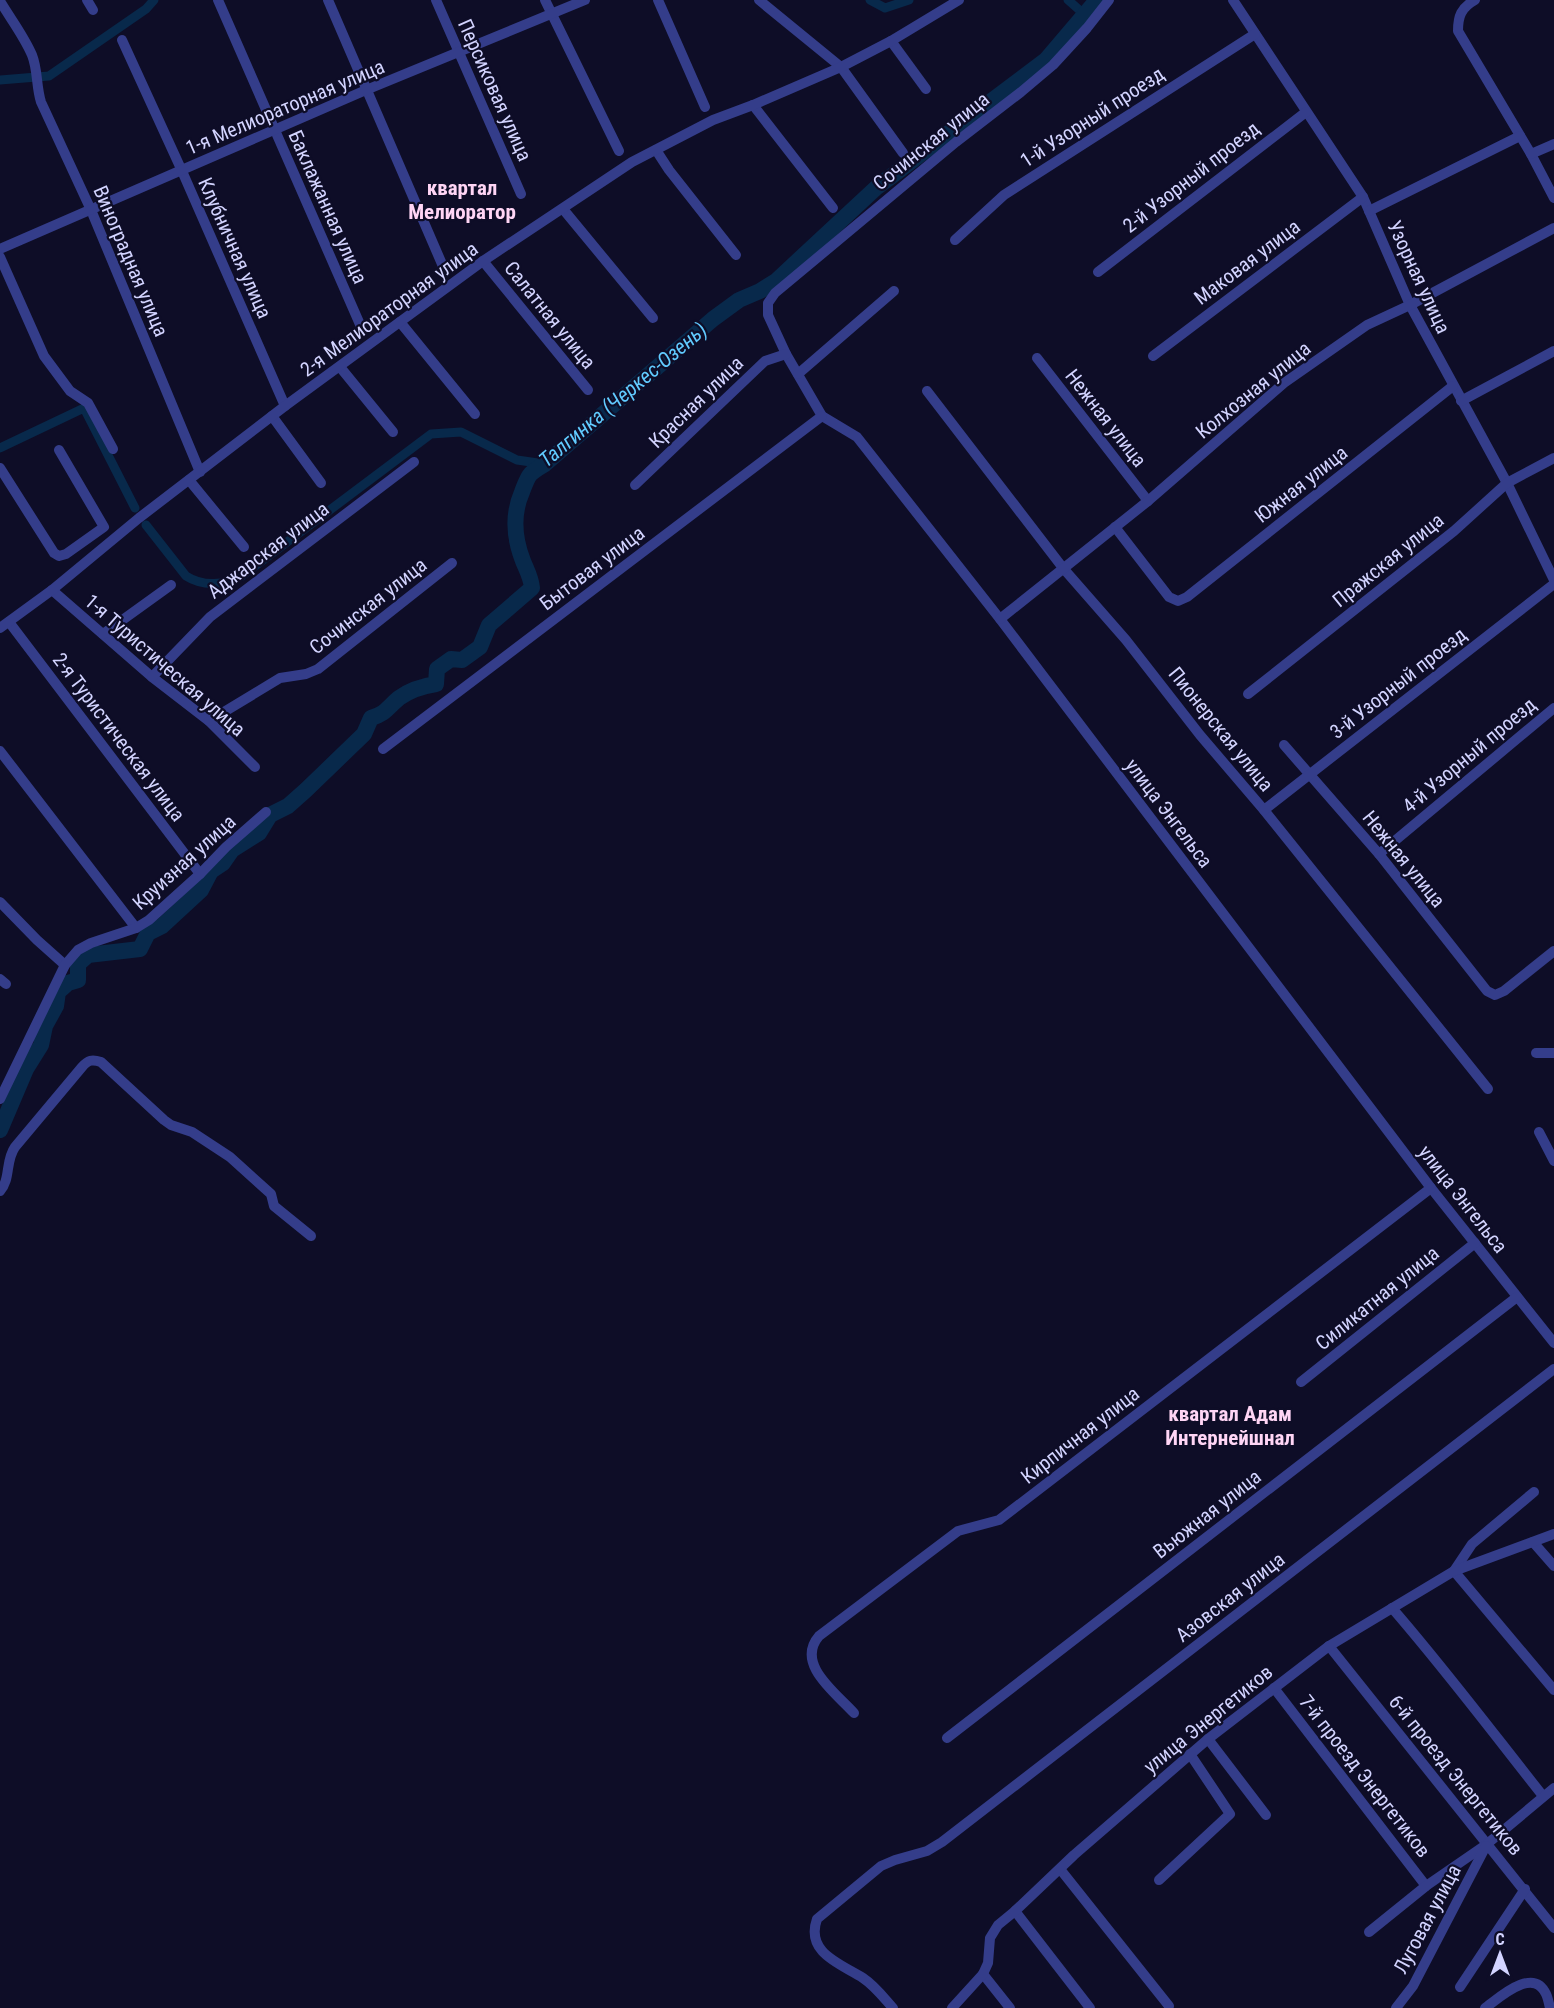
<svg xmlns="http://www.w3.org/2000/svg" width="1554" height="2008" font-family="'Roboto Condensed',sans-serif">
<rect width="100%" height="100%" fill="#0e0d27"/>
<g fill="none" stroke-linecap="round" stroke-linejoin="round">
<g stroke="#08294b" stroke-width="9">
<path d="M870 0 885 8 909 0"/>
<path d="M1068 0 1085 15"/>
<path d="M0 80 49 76 146 9 154 0"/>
<path d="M0 448 84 408 135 508"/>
<path d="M146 525 186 576C203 587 225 585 242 576L431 434 461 432 517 460 545 464"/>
</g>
<path stroke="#08294b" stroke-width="16" d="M0 1130 26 1069 41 1045 45 1026 56 1006 58 992 68 983 78 980V964L88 955 140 949 148 933 162 926 201 890 211 871 223 863 232 850 259 833 270 815 288 806 306 790 364 734 371 718C387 713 387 708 399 698 410 690 423 686 436 684L437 669 451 659 462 660 480 647 489 625 532 588C531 577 527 571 523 561 514 538 512 515 522 492 529 474 528 474 545 464L713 319 739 300 760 291 776 281 877 187 1046 60 1097 0"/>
<g stroke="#343d8a" stroke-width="10">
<path d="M87 0 93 10"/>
<path d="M218 0 362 329"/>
<path d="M328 0 445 271"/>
<path d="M436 0 521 194"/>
<path d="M545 0 619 151"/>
<path d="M658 0 705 107"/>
<path d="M759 0 841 67 903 153"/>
<path d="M1109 0 1087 28 1053 65 1021 92 956 142 775 293 768 303V315L786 354 822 416 857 437 1000 619 1431 1188 1554 1343"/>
<path d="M1233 0 1363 197 1410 305 1507 483 1554 580"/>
<path d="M1475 0C1461 8 1458 16 1458 31L1531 154 1554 198"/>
<path d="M0 1C10 18 24 36 32 55 38 70 36 86 41 102L91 210 200 472"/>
<path d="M122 40 182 171 285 406"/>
<path d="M891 41 926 89"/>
<path d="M753 105 833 208"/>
<path d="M656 150 669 170 736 255"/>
<path d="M1531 154 1554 144"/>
<path d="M563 209 653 318"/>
<path d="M1369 211 1520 136"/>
<path d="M955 240 1004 195 1255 34"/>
<path d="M0 249 366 90 585 0"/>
<path d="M0 257 44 356 70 391 88 403 113 449"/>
<path d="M483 261 588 390"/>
<path d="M1098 272 1306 112"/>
<path d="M400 322 475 414"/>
<path d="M1153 356 1363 197"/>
<path d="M1037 358 1148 501"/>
<path d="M340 367 393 432"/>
<path d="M798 374 894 291"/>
<path d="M927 391 1063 568 1126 640 1200 735 1264 810 1488 1089"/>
<path d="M1461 401 1554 351"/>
<path d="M272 416 321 483"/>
<path d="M0 468 54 553 59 556 66 554 104 527 59 450"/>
<path d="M189 480 244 547"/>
<path d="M635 485 765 361 786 354"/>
<path d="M1115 527 1169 597 1178 601 1187 597 1453 386"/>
<path d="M52 590 152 677 209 721 255 767"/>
<path d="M1000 619 1148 501 1284 383 1367 325 1410 305 1554 228"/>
<path d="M9 622 200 874"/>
<path d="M0 628 52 590 139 518 285 406 483 261 632 162 713 120 753 105 841 67 891 41 959 0"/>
<path d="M103 634 171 585"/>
<path d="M152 677 210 617 414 462"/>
<path d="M1248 694 1454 531 1507 483 1554 458"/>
<path d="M209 721 280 678 306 674 318 669 452 563"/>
<path d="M1284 745 1379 854 1487 991 1495 995 1504 991 1554 951"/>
<path d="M383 749 822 416"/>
<path d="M0 751 136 928"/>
<path d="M1264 810 1554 584"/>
<path d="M1379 854 1554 708"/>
<path d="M0 902 37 940 65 965"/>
<path d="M0 979 6 984"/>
<path d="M1536 1053H1554"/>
<path d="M0 1099 65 965 78 950 91 943 136 928 149 920 200 874 226 847 266 812"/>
<path d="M1539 1132 1554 1161"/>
<path d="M0 1191C11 1179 5 1161 15 1147L82 1067C88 1060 92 1059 101 1062L164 1120 171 1125 192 1132 230 1157 271 1194 274 1206 311 1236"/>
<path d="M1301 1382 1475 1243"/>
<path d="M1534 1492 1472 1544 1454 1571 1554 1690"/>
<path d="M1533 1542 1554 1566"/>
<path d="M1392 1608C1445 1669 1493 1733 1543 1796"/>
<path d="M1329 1646 1554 1928"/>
<path d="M1274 1688 1426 1886"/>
<path d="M854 1713C836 1693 795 1664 819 1636L958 1531 999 1520 1431 1188"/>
<path d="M947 1738 1517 1297"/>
<path d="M1208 1739 1266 1815"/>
<path d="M1060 1869 1169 2006"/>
<path d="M1159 1880 1230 1814 1190 1754"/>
<path d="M1015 1911 1090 2008"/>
<path d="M1369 1932 1426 1886 1487 1844 1554 1788"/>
<path d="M983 1974 1010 2008"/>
<path d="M1460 1987 1525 1889"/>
<path d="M893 2008C884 1998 875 1986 863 1978 841 1964 805 1953 817 1919L881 1866 895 1860 927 1851 942 1842 1554 1369"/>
<path d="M952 2008 983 1974 988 1963 990 1938 998 1925 1015 1911 1074 1855 1208 1739 1329 1646 1454 1571 1554 1534"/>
<path d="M1396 2008 1413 1986 1486 1846"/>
<path d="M1485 2008C1499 1998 1533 1966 1546 1994 1548 1998 1549 2004 1550 2008"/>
</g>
</g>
<g text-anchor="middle" stroke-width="4.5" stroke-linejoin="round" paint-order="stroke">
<g font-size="20" fill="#d3d4ff" stroke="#0e0d27">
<text transform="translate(495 90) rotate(66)" y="7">Персиковая улица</text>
<text transform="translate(285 107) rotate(-23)" y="7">1-я Мелиораторная улица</text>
<text transform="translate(1092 117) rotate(-33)" y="7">1-й Узорный проезд</text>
<text transform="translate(931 141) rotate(-39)" y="7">Сочинская улица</text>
<text transform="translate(1191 177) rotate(-38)" y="7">2-й Узорный проезд</text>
<text transform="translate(328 207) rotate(66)" y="7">Баклажанная улица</text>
<text transform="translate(235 248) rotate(66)" y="7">Клубничная улица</text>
<text transform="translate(131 261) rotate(67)" y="7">Виноградная улица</text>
<text transform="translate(1247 262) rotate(-37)" y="7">Маковая улица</text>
<text transform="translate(1419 277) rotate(65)" y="7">Узорная улица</text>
<text transform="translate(389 309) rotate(-36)" y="7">2-я Мелиораторная улица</text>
<text transform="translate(550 315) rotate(51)" y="7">Салатная улица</text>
<text transform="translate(1253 390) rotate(-39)" y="7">Колхозная улица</text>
<text transform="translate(696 402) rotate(-44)" y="7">Красная улица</text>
<text transform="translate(1106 418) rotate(52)" y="7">Нежная улица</text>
<text transform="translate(1301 484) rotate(-38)" y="7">Южная улица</text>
<text transform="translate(268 550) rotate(-37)" y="7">Аджарская улица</text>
<text transform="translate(1388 560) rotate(-39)" y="7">Пражская улица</text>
<text transform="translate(592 568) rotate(-37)" y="7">Бытовая улица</text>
<text transform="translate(368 606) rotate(-38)" y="7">Сочинская улица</text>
<text transform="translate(165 665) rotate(41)" y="7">1-я Туристическая улица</text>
<text transform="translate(1398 683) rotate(-38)" y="7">3-й Узорный проезд</text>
<text transform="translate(1221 729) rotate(51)" y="7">Пионерская улица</text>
<text transform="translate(119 737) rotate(53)" y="7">2-я Туристическая улица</text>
<text transform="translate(1469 755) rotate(-40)" y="7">4-й Узорный проезд</text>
<text transform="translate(1169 813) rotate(53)" y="7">улица Энгельса</text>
<text transform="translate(1404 859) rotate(51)" y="7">Нежная улица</text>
<text transform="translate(184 862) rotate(-42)" y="7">Круизная улица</text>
<text transform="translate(1463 1199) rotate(52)" y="7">улица Энгельса</text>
<text transform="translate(1377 1298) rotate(-39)" y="7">Силикатная улица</text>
<text transform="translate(1080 1435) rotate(-38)" y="7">Кирпичная улица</text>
<text transform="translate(1207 1514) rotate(-38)" y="7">Вьюжная улица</text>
<text transform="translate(1230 1597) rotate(-38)" y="7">Азовская улица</text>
<text transform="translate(1208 1719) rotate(-39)" y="7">улица Энергетиков</text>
<text transform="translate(1456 1775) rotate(51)" y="7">6-й проезд Энергетиков</text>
<text transform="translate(1365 1776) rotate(52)" y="7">7-й проезд Энергетиков</text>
<text transform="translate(1427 1919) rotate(-62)" y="7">Луговая улица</text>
</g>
<g font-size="21" font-weight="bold" fill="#ffd5f5" stroke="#0e0d27">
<text x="462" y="195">квартал<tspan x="462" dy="24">Мелиоратор</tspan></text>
<text x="1230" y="1421">квартал Адам<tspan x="1230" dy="24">Интернейшнал</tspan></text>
</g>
<g font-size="21" font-style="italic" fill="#61cbff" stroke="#0e0d27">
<text transform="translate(623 395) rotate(-40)" y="7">Талгинка (Черкес-Озень)</text>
</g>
</g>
<g transform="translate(1500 1954)" stroke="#0e0d27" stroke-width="4.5" paint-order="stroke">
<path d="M0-4.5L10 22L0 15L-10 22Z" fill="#d3d4ff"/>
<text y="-9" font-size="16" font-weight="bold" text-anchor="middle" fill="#d3d4ff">С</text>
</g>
</svg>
